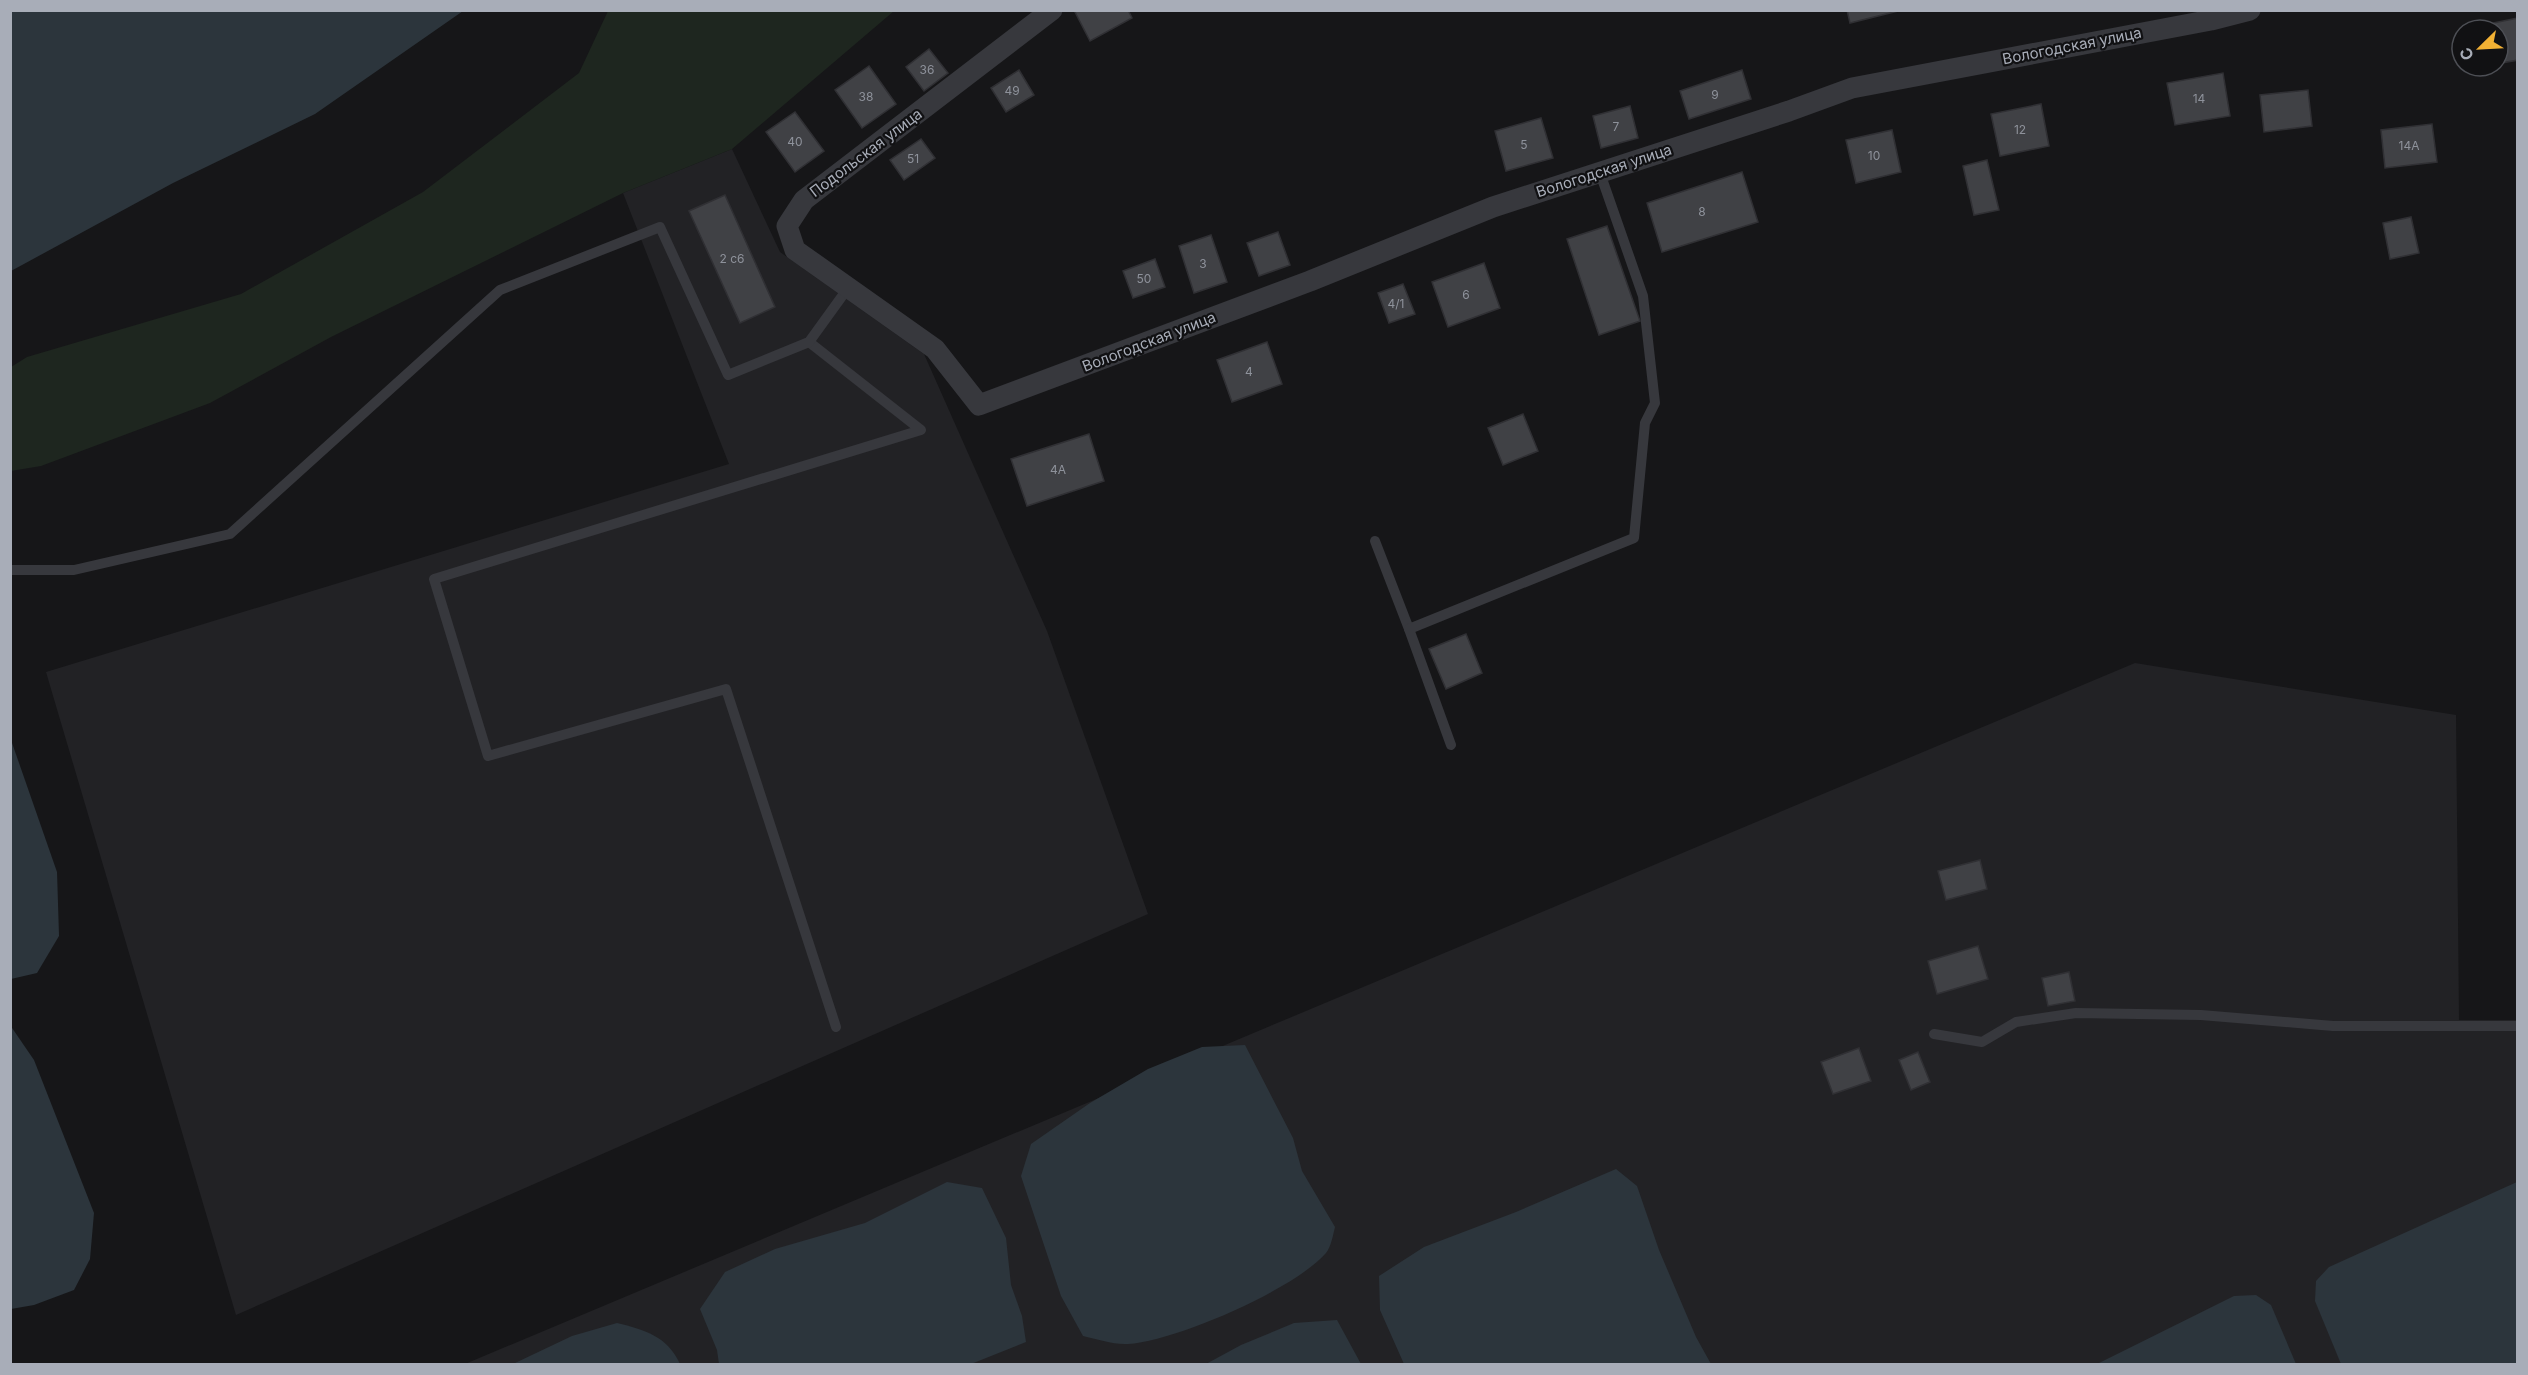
<svg xmlns="http://www.w3.org/2000/svg" width="2528" height="1375" font-family="Inter,sans-serif">
<rect width="100%" height="100%" fill="#161618"/>
<g fill="#222225">
<path d="M732 149 780 252 924 354 1047 631 1148 914 236 1315 46 672 729 464 623 193Z"/>
<path d="M2135 663 2456 715 2459 1020H2517V1364H465Z"/>
</g>
<path fill="#1e261f" d="M608 11H894L732 149 623 193 331 337 210 403 41 466 11 471V367L27 357 241 294 423 192 579 73Z"/>
<g fill="#2c353c">
<path d="M11 10H463V11L315 114 173 183 11 271Z"/>
<path d="M11 740 57 872 59 936 37 973 11 979Z"/>
<path d="M10 1025 34 1060 94 1213 90 1259 74 1290 34 1305 11 1309Z"/>
<path d="M1245 1045 1293 1138 1302 1171 1335 1227C1333 1235 1331 1247 1326 1253 1295 1289 1176 1341 1128 1344 1114 1345 1097 1339 1083 1336L1061 1296 1021 1176 1031 1144 1090 1103 1148 1069 1202 1047Z"/>
<path d="M1616 1169 1637 1186 1659 1250 1696 1337 1711 1364H1404L1380 1310 1379 1276 1424 1247 1516 1212Z"/>
<path d="M947 1182 982 1188 1006 1238 1011 1285 1022 1316 1026 1342 971 1364H719L717 1350 700 1309 725 1272 775 1249 865 1223Z"/>
<path d="M2517 1182V1364H2341L2315 1301 2316 1281 2329 1267Z"/>
<path d="M2256 1295 2271 1305 2296 1364H2097L2234 1296Z"/>
<path d="M1337 1320 1361 1364H1206L1241 1345 1294 1323Z"/>
<path d="M617 1323C645 1330 667 1336 680 1364H513L572 1336Z"/>
</g>
<g fill="#404145" stroke="#303034" stroke-width="1.5">
<path d="M1078 10H1128L1132 18 1090 41 1075 12Z"/>
<path d="M1847 10H1902L1850 23Z"/>
<path d="M2518 18V60L2501 63 2498 30H2495L2493 23Z"/>
<path d="M929 49 948 73 924 91 906 67Z"/>
<path d="M869 66 896 104 862 128 835 90Z"/>
<path d="M1019 70 1034 95 1006 112 991 88Z"/>
<path d="M1742 70 1751 99 1689 119 1680 91Z"/>
<path d="M2223 73 2230 116 2175 125 2167 83Z"/>
<path d="M2308 90 2312 126 2264 132 2260 95Z"/>
<path d="M2041 104 2049 146 2000 156 1991 114Z"/>
<path d="M1630 106 1638 138 1601 148 1593 116Z"/>
<path d="M795 112 824 151 795 172 766 132Z"/>
<path d="M1541 118 1553 158 1506 171 1495 131Z"/>
<path d="M2432 124 2437 162 2385 168 2381 130Z"/>
<path d="M1892 130 1901 172 1856 183 1846 140Z"/>
<path d="M921 139 935 158 904 180 890 160Z"/>
<path d="M1987 160 1999 210 1974 215 1963 166Z"/>
<path d="M1742 172 1758 222 1662 252 1647 203Z"/>
<path d="M725 195 775 307 740 323 689 211Z"/>
<path d="M2411 217 2419 253 2390 259 2383 223Z"/>
<path d="M1607 226 1640 321 1599 335 1567 239Z"/>
<path d="M1278 232 1290 265 1259 276 1247 243Z"/>
<path d="M1211 235 1227 282 1194 293 1179 246Z"/>
<path d="M1155 259 1165 287 1133 298 1123 271Z"/>
<path d="M1484 263 1500 308 1448 327 1432 282Z"/>
<path d="M1403 284 1415 314 1389 323 1378 293Z"/>
<path d="M1267 342 1282 384 1232 402 1217 360Z"/>
<path d="M1523 414 1538 451 1503 465 1488 428Z"/>
<path d="M1089 434 1104 481 1027 506 1011 459Z"/>
<path d="M1466 634 1482 673 1446 689 1429 649Z"/>
<path d="M1980 860 1987 889 1946 900 1938 871Z"/>
<path d="M1978 946 1988 979 1937 994 1928 961Z"/>
<path d="M2069 972 2075 1001 2048 1006 2042 978Z"/>
<path d="M1859 1048 1871 1081 1833 1094 1821 1062Z"/>
<path d="M1918 1052 1930 1082 1911 1090 1899 1060Z"/>
</g>
<g fill="none" stroke-linecap="round" stroke-linejoin="round">
<g stroke="#37383d" stroke-width="10">
<path d="M809 342 921 430 434 579 488 756 726 689 836 1027"/>
<path d="M1375 541 1409 629"/>
<path d="M10 570H74L230 534 500 290 660 227 728 375 809 342 848 288"/>
<path d="M1451 745 1409 629 1634 538 1645 423 1655 403 1643 296 1600 173"/>
<path d="M1934 1034 1982 1042 2016 1022 2076 1013 2201 1015 2333 1026H2518"/>
</g>
<path stroke="#37383d" stroke-width="21" d="M1052 10 804 200 787 226 795 250 935 349 979 405 1310 281 1493 207 1789 111 1852 88 2211 20 2250 10"/>
</g>
<g text-anchor="middle" stroke-width="4.5" stroke-linejoin="round" paint-order="stroke">
<g font-size="12" fill="#8e929b">
<text x="927" y="74">36</text>
<text x="1012" y="95">49</text>
<text x="1715" y="99">9</text>
<text x="866" y="101">38</text>
<text x="2199" y="103">14</text>
<text x="1616" y="131">7</text>
<text x="2020" y="134">12</text>
<text x="795" y="146">40</text>
<text x="1524" y="149">5</text>
<text x="2409" y="150">14А</text>
<text x="1874" y="160">10</text>
<text x="913" y="163">51</text>
<text x="1702" y="216">8</text>
<text x="732" y="263">2 с6</text>
<text x="1203" y="268">3</text>
<text x="1144" y="283">50</text>
<text x="1466" y="299">6</text>
<text x="1396" y="308">4/1</text>
<text x="1249" y="376">4</text>
<text x="1058" y="474">4А</text>
</g>
<g font-size="15" fill="#a8adb8" stroke="#111113">
<text transform="translate(2072 46) rotate(-11)" y="5">Вологодская улица</text>
<text transform="translate(866 153) rotate(-37)" y="5">Подольская улица</text>
<text transform="translate(1604 171) rotate(-18)" y="5">Вологодская улица</text>
<text transform="translate(1149 342) rotate(-21)" y="5">Вологодская улица</text>
</g>
</g>
<rect width="2528" height="1375" fill="none" stroke="#a8adb8" stroke-width="24"/>
<g transform="translate(2480 48) rotate(246)"><circle r="28" fill="#111113" stroke="#4d4f55" stroke-width="1.5"/>
<path d="M0-4.5L10 22L0 15L-10 22Z" fill="#f2b134"/>
<text y="-9" font-size="16" font-weight="bold" text-anchor="middle" fill="#a8adb8">С</text>
</g>
</svg>
